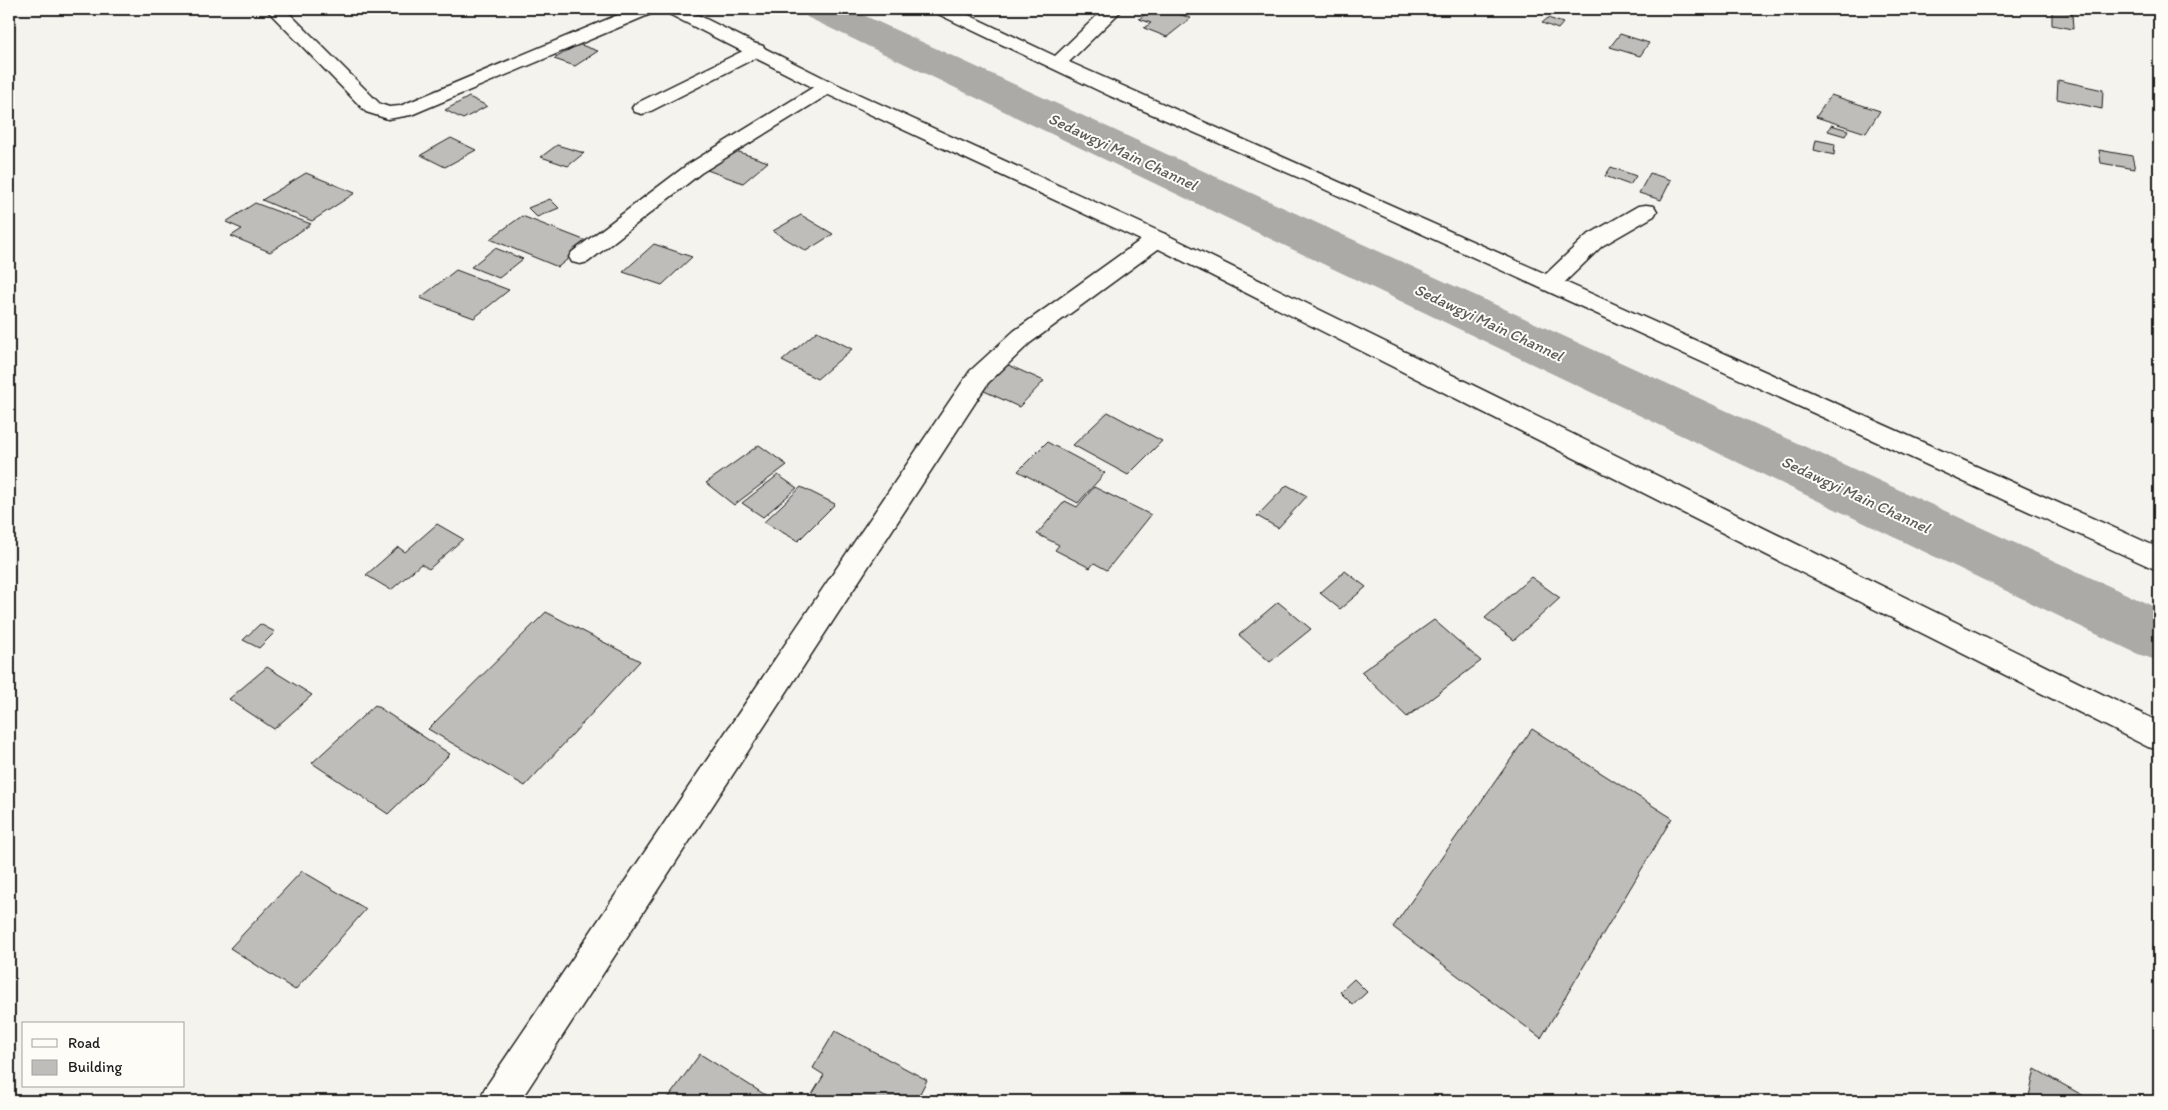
<svg xmlns="http://www.w3.org/2000/svg" width="2168" height="1110" font-family="Itim,sans-serif">
<rect width="100%" height="100%" fill="#f4f3ee"/>
<filter id="ink" filterUnits="userSpaceOnUse"><feTurbulence type="fractalNoise" baseFrequency=".02" numOctaves="2"/><feDisplacementMap in="SourceGraphic" scale="10" xChannelSelector="R" yChannelSelector="G"/><feConvolveMatrix kernelMatrix="1 2 1 2 8 2 1 2 1" color-interpolation-filters="sRGB"/></filter>
<g filter="url(#ink)">
<g fill="none" stroke-linecap="round" stroke-linejoin="round">
<path fill="#abaaa6" fill-rule="evenodd" d="M802 9H850L2159 609V661L2138 654 807 17Z"/>
</g>
<g fill="#bebdba" stroke="#1c1c1c">
<path d="M1152 9H1163L1191 18 1167 37 1144 28 1151 23 1139 19Z"/>
<path d="M2052 9 2072 13 2073 29 2052 25Z"/>
<path d="M1548 18 1563 23 1558 29 1542 23Z"/>
<path d="M1620 34 1649 43 1640 56 1610 47Z"/>
<path d="M578 44 598 51 575 66 554 59Z"/>
<path d="M2058 80 2103 90 2102 109 2057 99Z"/>
<path d="M1831 95 1880 111 1866 133 1816 117Z"/>
<path d="M469 97 487 106 463 119 445 110Z"/>
<path d="M1831 125 1848 130 1845 136 1828 131Z"/>
<path d="M451 138 476 150 445 167 421 155Z"/>
<path d="M1816 140 1835 144 1834 155 1814 150Z"/>
<path d="M557 145 584 153 568 166 541 157Z"/>
<path d="M733 150 768 162 743 183 707 170Z"/>
<path d="M2099 150 2132 156 2135 169 2101 163Z"/>
<path d="M1611 167 1636 176 1630 185 1605 176Z"/>
<path d="M306 173 355 193 312 221 262 200Z"/>
<path d="M1650 173 1671 180 1661 200 1639 193Z"/>
<path d="M550 199 559 208 537 217 528 208Z"/>
<path d="M255 203 311 224 270 252 231 236 242 229 226 222Z"/>
<path d="M801 215 833 234 806 251 773 231Z"/>
<path d="M522 216 589 242 558 267 490 239Z"/>
<path d="M654 244 692 257 662 285 623 272Z"/>
<path d="M495 248 523 259 499 278 471 267Z"/>
<path d="M456 270 509 290 474 318 420 298Z"/>
<path d="M817 331 852 349 817 379 782 361Z"/>
<path d="M1006 364 1044 381 1019 407 982 390Z"/>
<path d="M1108 412 1162 441 1128 475 1073 445Z"/>
<path d="M1047 442 1105 473 1078 503 1018 471Z"/>
<path d="M759 445 787 465 734 505 706 483Z"/>
<path d="M778 475 797 488 763 517 742 503Z"/>
<path d="M1287 485 1307 496 1278 528 1257 516Z"/>
<path d="M801 487 835 504 798 541 764 522Z"/>
<path d="M1094 487 1151 515 1107 570 1094 563 1090 568 1055 550 1059 545 1037 534 1065 501 1077 507Z"/>
<path d="M437 524 463 539 429 569 421 564 391 590 366 575 398 547 405 552Z"/>
<path d="M1345 571 1366 587 1340 609 1320 593Z"/>
<path d="M1531 577 1560 598 1514 640 1485 618Z"/>
<path d="M1278 602 1311 629 1270 662 1239 635Z"/>
<path d="M546 612 640 661 525 786 428 729Z"/>
<path d="M1434 620 1481 661 1407 717 1361 672Z"/>
<path d="M260 624 275 632 259 648 243 640Z"/>
<path d="M267 667 312 695 274 729 229 699Z"/>
<path d="M375 705 450 754 388 814 312 763Z"/>
<path d="M1532 729 1672 818 1541 1038 1393 927Z"/>
<path d="M302 871 366 909 295 990 230 948Z"/>
<path d="M1354 979 1367 992 1353 1005 1340 992Z"/>
<path d="M835 1031 927 1080 916 1101H808L824 1075 813 1068Z"/>
<path d="M700 1054 775 1101H666Z"/>
<path d="M2035 1069 2093 1101H2028Z"/>
</g>
<g fill="none" stroke-linecap="round" stroke-linejoin="round">
<g stroke="#1c1c1c" stroke-width="3">
<g id="street">
<path d="M266 9H285L380 104 389 107 400 106 632 9H656L653 13 411 115 388 119 366 112Z"/>
<path d="M933 9H956L1055 56 1104 9H1123L1069 62 1546 274 1586 236 1638 206 1646 205 1654 206 1657 211 1654 216 1602 246 1565 282 2159 548V571L1302 179 1110 96 936 13Z"/>
<path d="M757 44 763 46 766 50 763 54 649 112 642 114 635 112 632 108 635 104Z"/>
<path d="M827 81 834 83 837 87 834 91 701 173 588 262 580 264 572 262 569 257 572 252 687 165 820 83Z"/>
<path d="M1157 232 1165 234 1168 239 1165 244 1030 343 988 383 520 1101H479L485 1088 970 371 1014 331 1149 234Z"/>
</g>
</g>
<g stroke="#1c1c1c" stroke-width="3">
<path id="secondary" d="M664 9H686L834 83 1165 234 2159 722V750L2148 747 1149 244 820 91 667 13Z"/>
</g>
<use href="#street" fill="#fdfcf7" fill-rule="evenodd"/>
<use href="#secondary" fill="#fdfcf7" fill-rule="evenodd"/>
</g>
</g>
<g text-anchor="middle" stroke-width="4" stroke-linejoin="round" paint-order="stroke">
<g font-size="16" font-style="italic" fill="#5c5c5a" stroke="#fdfcf7">
<text transform="translate(1123 151) rotate(25)" y="6">Sedawgyi Main Channel</text>
<text transform="translate(1489 322) rotate(25)" y="6">Sedawgyi Main Channel</text>
<text transform="translate(1856 494) rotate(25)" y="6">Sedawgyi Main Channel</text>
</g>
</g>
<rect width="2168" height="1110" fill="none" stroke="#fdfcf7" stroke-width="30"/>
<rect x="15" y="15" width="2138" height="1080" fill="none" stroke="#1c1c1c" stroke-width="2" filter="url(#ink)"/>
<rect x="22" y="1022" width="162" height="65" fill="#fdfcf7" stroke="#a3a29f"/>
<rect x="32" y="1039" width="25" height="8" fill="#fdfcf7" stroke="#a3a29f"/>
<text x="68" y="1048" font-size="15" fill="#1c1c1c">Road</text>
<rect x="32" y="1060" width="25" height="15" fill="#bebdba" stroke="#a3a29f"/>
<text x="68" y="1072" font-size="15" fill="#1c1c1c">Building</text>
</svg>
